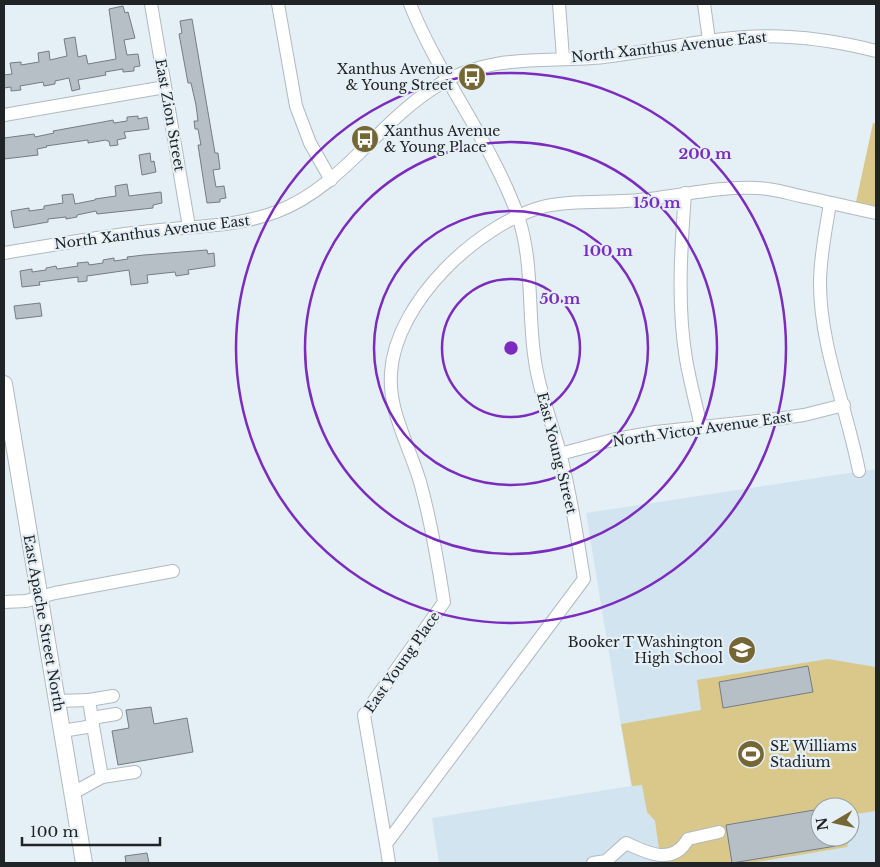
<svg xmlns="http://www.w3.org/2000/svg" width="880" height="867" font-family="'Libre Baskerville',serif">
<rect width="100%" height="100%" fill="#e5eff6"/>
<path fill="#d2e4ef" fill-rule="evenodd" d="M876 469V863H439L432 818 631 786 586 513ZM820 807H850V837H820Z"/>
<g fill="#d9c88a">
<path d="M873 123 876 124V207L856 202Z"/>
<path d="M828 659 876 667V811L856 814 850 836V807H820V837H850L847 847 751 863H661L655 821 647 812 642 785 632 786 621 724 701 710 697 680Z"/>
</g>
<g fill="#b5bfc5" stroke="#747d83">
<path d="M123 6 125 13 128 12 135 38 124 40 127 55 138 54 140 66 134 67V71L123 72V69L105 72 106 75 78 80 80 89 72 91 69 78 55 81V84L44 86 43 82 20 86 21 90 11 91V87L4 88V75L12 74 10 63 21 62V65L39 62 38 53 49 51 50 60 67 56 64 39 75 37 78 57 86 55 88 64 116 59 109 9Z"/>
<path d="M192 19 215 153H218L220 169 213 170 216 187 224 186 226 198 220 199V202L207 203 198 145H201L198 129H195L194 121H198L196 105 191 83H188L179 34 182 33 180 21Z"/>
<path d="M138 116V119L147 117 149 129 124 132 126 138 117 140 118 145 110 146 109 141H107L106 140 88 143V140L46 146 47 147 37 149 38 155 4 159V138L34 134 35 137 54 133 53 131 103 122 113 120 114 123 127 121V117Z"/>
<path d="M150 153 151 162 154 161 156 172 142 175 139 155Z"/>
<path d="M127 184 129 196 161 192 162 203 153 205V208L97 214 96 211 77 215V217L66 219V217L48 219V222L14 228 11 211 29 208V211L44 209V206L63 203 62 195 73 194 75 204 95 200V199L116 196 115 186Z"/>
<path d="M207 250 208 254 214 253 215 266 188 270 189 274 176 276 175 272 147 275 148 283 131 285 129 270 87 276V281L78 282V277L39 282 40 285 22 287 20 271 32 269V272L46 270V268L56 266 57 269 78 266 77 263 88 262 89 265 103 263V260L114 258V261L128 259 127 257 144 255Z"/>
<path d="M40 303 42 316 16 319 14 306Z"/>
<path d="M808 666 813 692 723 708 719 682Z"/>
<path d="M151 707 154 724 187 718 193 752 118 765 112 731 129 728 126 710Z"/>
<path d="M820 809V837H834L836 846 732 863 726 825Z"/>
<path d="M147 853 149 863H126L125 856Z"/>
</g>
<g fill="none" stroke-linecap="round" stroke-linejoin="round">
<g stroke="#b0bac0" stroke-width="14">
<g id="minor">
<path d="M151 4 189 227"/>
<path d="M278 4 296 106 310 143 331 180"/>
<path d="M559 4 563 58"/>
<path d="M704 4 709 40"/>
<path d="M4 115 165 87"/>
<path d="M685 193C681 248 677 305 686 359 690 382 696 404 701 427"/>
<path d="M830 203C826 229 820 256 820 283 820 347 847 408 859 471"/>
<path d="M4 253C53 245 102 236 151 231 193 226 236 227 276 212 344 186 379 120 440 84 490 53 548 63 604 57 647 52 690 42 733 38 782 33 829 39 876 51"/>
<path d="M560 454 616 439 656 432 776 419 804 415 844 405"/>
<path d="M4 602 26 601 55 593 173 571"/>
<path d="M57 701 89 700"/>
<path d="M92 718 116 714"/>
<path d="M93 726 89 700 113 696"/>
<path d="M62 731 93 726 102 777 73 793"/>
<path d="M102 777 135 772"/>
<path d="M386 844 364 715 444 602C438 563 431 521 420 482 410 447 388 411 391 373 395 302 480 222 546 206 579 199 614 204 648 199 684 195 720 186 757 188 773 188 789 194 805 197 828 202 852 208 876 213"/>
<path d="M389 863 386 844 584 579C577 537 571 494 560 453 551 420 538 388 534 354 528 308 533 260 518 216 491 141 439 77 410 4"/>
<path d="M593 863 606 861 626 843C647 853 673 866 688 839L719 832"/>
</g>
</g>
<g stroke="#b0bac0" stroke-width="18">
<path id="major" d="M4 384 84 863"/>
</g>
<use href="#minor" stroke="#fff" stroke-width="12"/>
<use href="#major" stroke="#fff" stroke-width="16"/>
</g>
<g fill="none" stroke="#7b2cbf" stroke-width="2.5">
<circle cx="511" cy="348" r="69"/>
<circle cx="511" cy="348" r="137"/>
<circle cx="511" cy="348" r="206"/>
<circle cx="511" cy="348" r="275"/>
</g>
<defs>
<g id="bus-disc" transform="scale(1.4375)"><circle r="9.5" fill="#746734" stroke="#e5eff6"/><path d="M-5-6H5V4H4V6H2V4H-2V6H-4V4H-5ZM-3.5-4V0h7V-4ZM-3.5 1.2v1.5H-2V1.2ZM2 1.2v1.5H3.5V1.2Z" fill="#fff"/></g>
<g id="school-disc" transform="scale(1.4375)"><circle r="9.5" fill="#746734" stroke="#e5eff6"/><path d="M0-5L7-2L0 1L-7-2ZM-4 1L0 2.5L4 1V4Q0 6-4 4Z" fill="#fff"/></g>
<g id="stadium-disc" transform="scale(1.4375)"><circle r="9.5" fill="#746734" stroke="#e5eff6"/><path d="M0-5a6.5 5 0 1 0 0 10a6.5 5 0 1 0 0-10ZM-3.5-1.8h7v3.6h-7Z" fill="#fff"/></g>
</defs>
<g fill-rule="evenodd">
<use href="#bus-disc" x="472" y="77"/>
<use href="#bus-disc" x="365" y="139"/>
<use href="#school-disc" x="742" y="650"/>
<use href="#stadium-disc" x="751" y="754"/>
</g>
<g text-anchor="middle" stroke-width="4.5" stroke-linejoin="round" paint-order="stroke">
<g font-size="14" fill="#202426" stroke="#e5eff6">
<text transform="translate(669 47) rotate(-6)" y="5">North Xanthus Avenue East</text>
<text transform="translate(170 115) rotate(80)" y="5">East Zion Street</text>
<text transform="translate(152 232) rotate(-7)" y="5">North Xanthus Avenue East</text>
<text transform="translate(702 429) rotate(-8)" y="5">North Victor Avenue East</text>
<text transform="translate(557 453) rotate(76)" y="5">East Young Street</text>
<text transform="translate(44 623) rotate(80)" y="5">East Apache Street North</text>
<text transform="translate(402 662) rotate(-55)" y="5">East Young Place</text>
</g>
<g font-size="14" fill="#202426" stroke="#e5eff6" text-anchor="end">
<text x="453" y="74">Xanthus Avenue<tspan x="453" dy="16">&amp; Young Street</tspan></text>
<text x="384" y="136" text-anchor="start">Xanthus Avenue<tspan x="384" dy="16">&amp; Young Place</tspan></text>
<text x="723" y="647">Booker T Washington<tspan x="723" dy="16">High School</tspan></text>
<text x="770" y="751" text-anchor="start">SE Williams<tspan x="770" dy="16">Stadium</tspan></text>
</g>
</g>
<circle cx="511" cy="348" r="8" fill="#7b2cbf" stroke="#e5eff6" stroke-width="2.5"/>
<g font-size="15" text-anchor="middle" font-weight="bold" fill="#7b2cbf" stroke="#e5eff6" stroke-width="4.5" stroke-linejoin="round" paint-order="stroke">
<text x="705" y="159">200 m</text>
<text x="657" y="208">150 m</text>
<text x="608" y="256">100 m</text>
<text x="560" y="304">50 m</text>
</g>
<rect width="880" height="867" fill="none" stroke="#202426" stroke-width="10"/>
<g transform="translate(835 822) rotate(261)"><circle r="24" fill="#e5eff6" stroke="#969ea3"/>
<path d="M0-4L9 19L0 12L-9 19Z" fill="#746734"/>
<text y="-8" font-size="14" font-weight="bold" text-anchor="middle" fill="#202426">N</text>
</g>
<path d="M22 837v8h138v-8" fill="none" stroke="#202426" stroke-width="2.5"/>
<text x="30" y="837" font-size="15" fill="#202426" stroke="#e5eff6" stroke-width="4" paint-order="stroke">100 m</text>
</svg>
